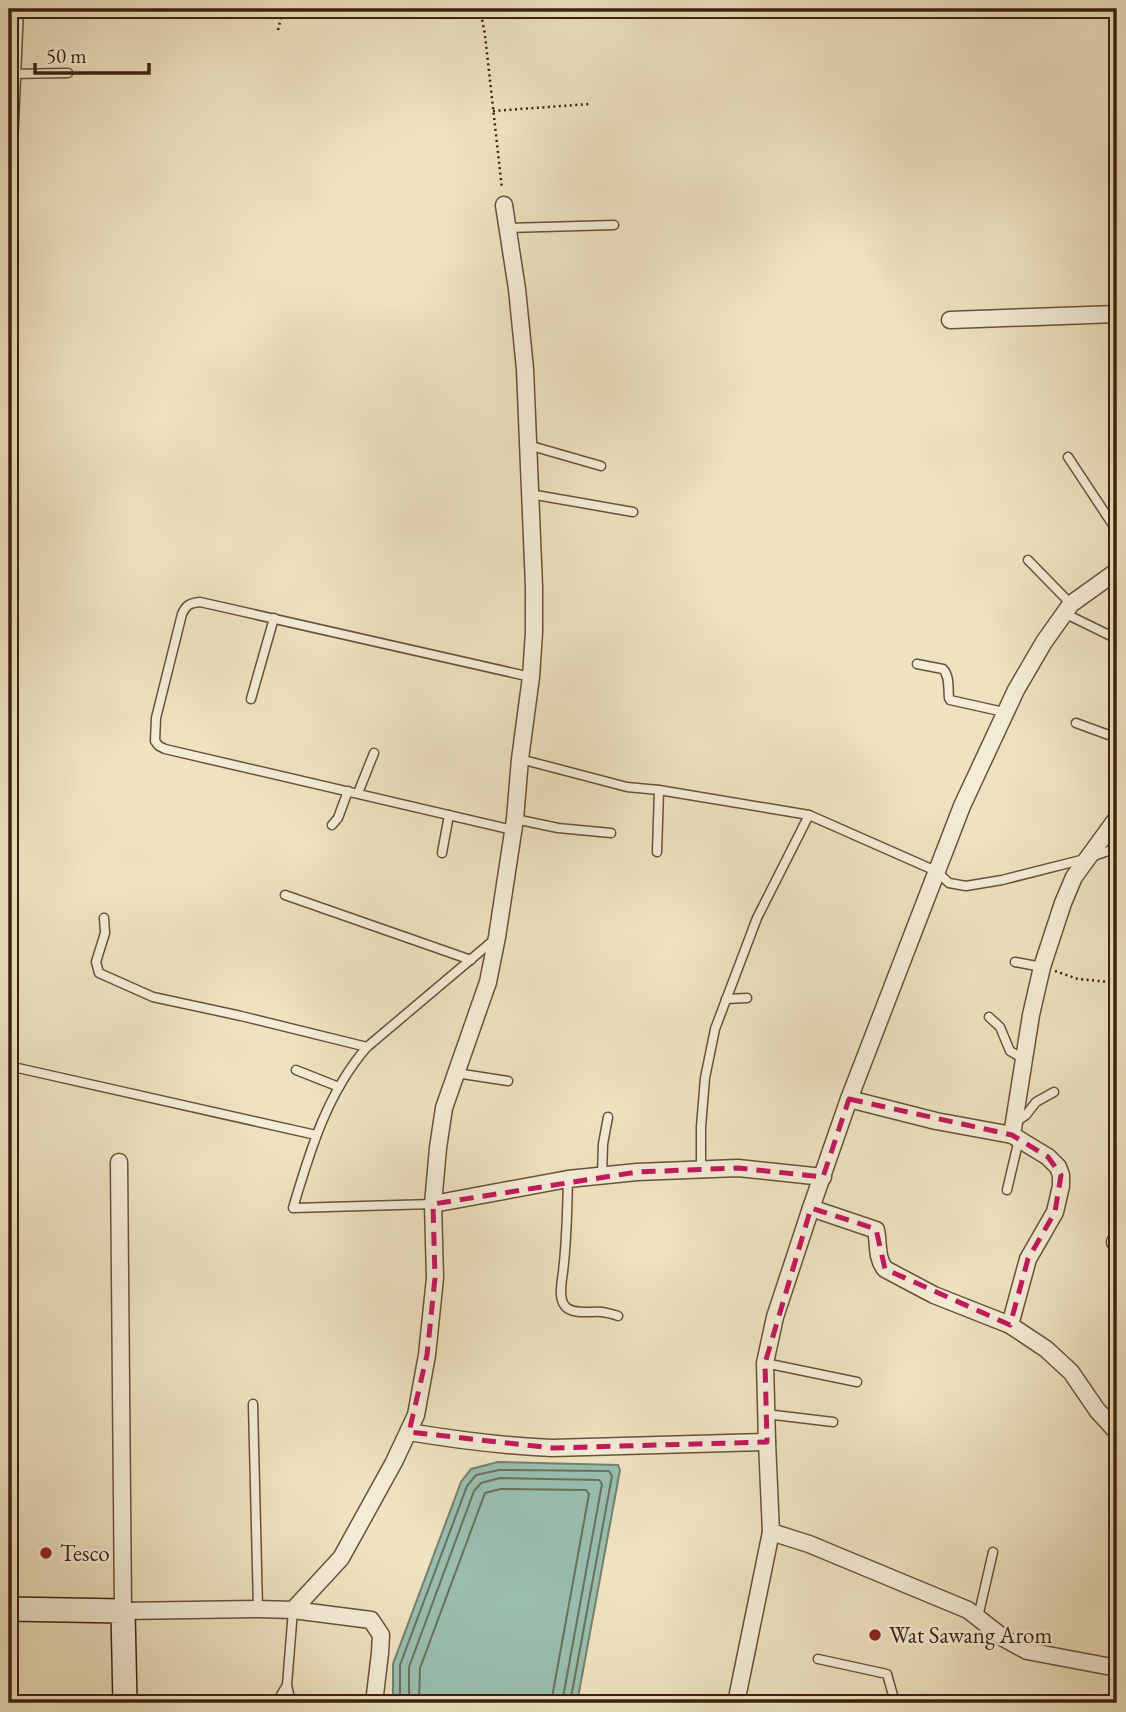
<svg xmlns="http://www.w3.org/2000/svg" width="1126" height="1712" font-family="'EB Garamond',serif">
<rect width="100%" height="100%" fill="#eee2c0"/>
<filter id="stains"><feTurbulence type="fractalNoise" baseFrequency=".00286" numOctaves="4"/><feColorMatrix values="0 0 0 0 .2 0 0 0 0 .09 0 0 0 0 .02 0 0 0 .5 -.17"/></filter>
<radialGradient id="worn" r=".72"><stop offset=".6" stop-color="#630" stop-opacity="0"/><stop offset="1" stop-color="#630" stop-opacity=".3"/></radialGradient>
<path fill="#9abeaf" stroke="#74806f" stroke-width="2" d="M498 1462 618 1465 620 1470 577 1703H395L393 1701V1664L461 1482 471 1469Z"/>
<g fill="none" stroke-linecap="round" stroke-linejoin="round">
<g stroke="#6a705e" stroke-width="2">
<path d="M400 1703V1665L467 1486 476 1475 499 1470 609 1471 612 1476 570 1703"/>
<path d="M409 1703V1667L474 1491 481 1483 500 1478 599 1480 602 1484 562 1703"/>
<path d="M419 1703 420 1668 485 1493 501 1489 586 1490 589 1494 551 1703"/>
</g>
<g stroke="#67523a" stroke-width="11">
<g id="lane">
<path d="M9 74 68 73"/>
<path d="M507 228 614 225"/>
<path d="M9 236 19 9"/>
<path d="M528 445 601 466"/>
<path d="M1068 457 1117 531"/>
<path d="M530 494 633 512"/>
<path d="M1028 560 1071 604"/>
<path d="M1064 613 1113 637"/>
<path d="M917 664 943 669C950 676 948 689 949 698L950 700 1004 712"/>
<path d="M251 699 274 618"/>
<path d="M1076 723 1117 738"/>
<path d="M520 759 627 787 659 790 809 815 936 871 949 883 966 886 1002 880 1085 859 1117 848"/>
<path d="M358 793 374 753"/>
<path d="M515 819 558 828 611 833"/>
<path d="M332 825 338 818 348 791"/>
<path d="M513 830 165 749 159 746 155 741 156 718 182 614C186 605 190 603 200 602L531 677"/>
<path d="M657 852 659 790"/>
<path d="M442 853 449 815"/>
<path d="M285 895 471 960"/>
<path d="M104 918 105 933 96 962 99 973 153 997 241 1016 367 1047"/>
<path d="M1015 962 1042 967"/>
<path d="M726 999 747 998"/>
<path d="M989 1017 1000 1027 1010 1051 1024 1059"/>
<path d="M9 1066 316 1135"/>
<path d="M296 1070 339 1087"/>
<path d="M456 1073 508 1081"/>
<path d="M1016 1122 1026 1115 1036 1102 1054 1092"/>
<path d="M701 1169V1127L705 1078 715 1029 757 918 809 815"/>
<path d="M602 1176 603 1144 608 1117"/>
<path d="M568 1179C567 1213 567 1246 562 1279 561 1287 559 1299 565 1306 572 1315 591 1311 602 1312 607 1313 613 1314 618 1316"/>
<path d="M1007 1190 1019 1139"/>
<path d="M433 1204 293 1208C310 1151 327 1093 367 1047L495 939"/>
<path d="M765 1363 857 1382"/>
<path d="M253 1404 258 1609"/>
<path d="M766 1414 833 1422"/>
<path d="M978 1617 993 1552"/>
<path d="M818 1659 887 1674 894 1699 893 1703"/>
<path d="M276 1703 287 1685"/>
<path d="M291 1703 287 1685 293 1610"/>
</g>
</g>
<g stroke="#67523a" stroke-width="19">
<g id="street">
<path d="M950 320 1117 314"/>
<path d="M1117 571 1071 604 1044 642 1016 690 962 806 849 1099 811 1208 775 1317 765 1363 767 1442 771 1532 809 1544 968 1610 1005 1639 1027 1651 1117 1668"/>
<path d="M849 1099 936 1121 1012 1135 1048 1157 1058 1167 1061 1175V1186L1055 1212 1028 1259 1010 1325"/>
<path d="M1012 1135 1031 1015 1042 967 1063 903 1074 877 1117 818"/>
<path d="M119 1162 123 1611 258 1609 293 1610 341 1558 394 1462 416 1415 427 1355 435 1278 433 1204 438 1148 444 1108 488 982 497 937 515 819 520 759 531 677 534 632V587L525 369 517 289 504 205"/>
<path d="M433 1204 568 1179 637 1172 738 1168 823 1177"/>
<path d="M811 1208 876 1230C879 1244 876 1258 885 1269L934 1295 1010 1325 1046 1349 1071 1372 1097 1410 1117 1432"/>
<path d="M1115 1242H1117"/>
<path d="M409 1432C457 1440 504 1446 552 1448L767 1442"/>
<path d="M293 1610 371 1620 381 1635 380 1653 374 1703"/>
<path d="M736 1703 771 1532"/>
</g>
</g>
<g stroke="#3a220e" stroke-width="26">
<path id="secondary" d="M9 1609 123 1611 125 1703"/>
</g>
<g stroke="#3a220e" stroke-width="2.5" stroke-dasharray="2 3.5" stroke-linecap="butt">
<path d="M480 9 485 35 502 189"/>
<path d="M278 30 283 9"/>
<path d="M493 111 589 104"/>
<path d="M1055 971 1078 979 1109 982"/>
</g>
<use href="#lane" stroke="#f4ecd6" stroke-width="8"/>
<use href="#street" stroke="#f4ecd6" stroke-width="16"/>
<use href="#secondary" stroke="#f4ecd6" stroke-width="23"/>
</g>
<path fill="none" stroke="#c2185b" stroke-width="5" stroke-dasharray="14 9" stroke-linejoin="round" d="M849 1099 1012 1135 1048 1157 1061 1175 1055 1212 1028 1259 1010 1325 885 1269 876 1229 811 1208 765 1363 767 1442 552 1448 409 1432 427 1355 435 1278 433 1204 637 1172 738 1168 823 1177Z"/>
<g fill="#8f2418" stroke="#f4ecd6" stroke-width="2.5">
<circle cx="46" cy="1553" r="7"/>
<circle cx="875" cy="1635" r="7"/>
</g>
<g text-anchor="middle" stroke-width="5" stroke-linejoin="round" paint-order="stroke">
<g font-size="23" fill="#3a220e" stroke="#f4ecd6" text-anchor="start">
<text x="60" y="1561">Tesco</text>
<text x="889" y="1643">Wat Sawang Arom</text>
</g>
</g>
<rect width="1126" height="1712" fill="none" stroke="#eee2c0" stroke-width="35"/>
<rect x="10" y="10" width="1105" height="1691" fill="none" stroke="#3a220e" stroke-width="3.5"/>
<rect x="18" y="18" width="1091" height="1677" fill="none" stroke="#3a220e" stroke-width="2"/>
<path d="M35 63v10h114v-10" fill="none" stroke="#3a220e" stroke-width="3.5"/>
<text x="46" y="63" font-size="21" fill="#3a220e" stroke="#f4ecd6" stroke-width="5" paint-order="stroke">50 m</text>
<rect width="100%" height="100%" filter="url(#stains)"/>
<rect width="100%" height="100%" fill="url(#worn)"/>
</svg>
